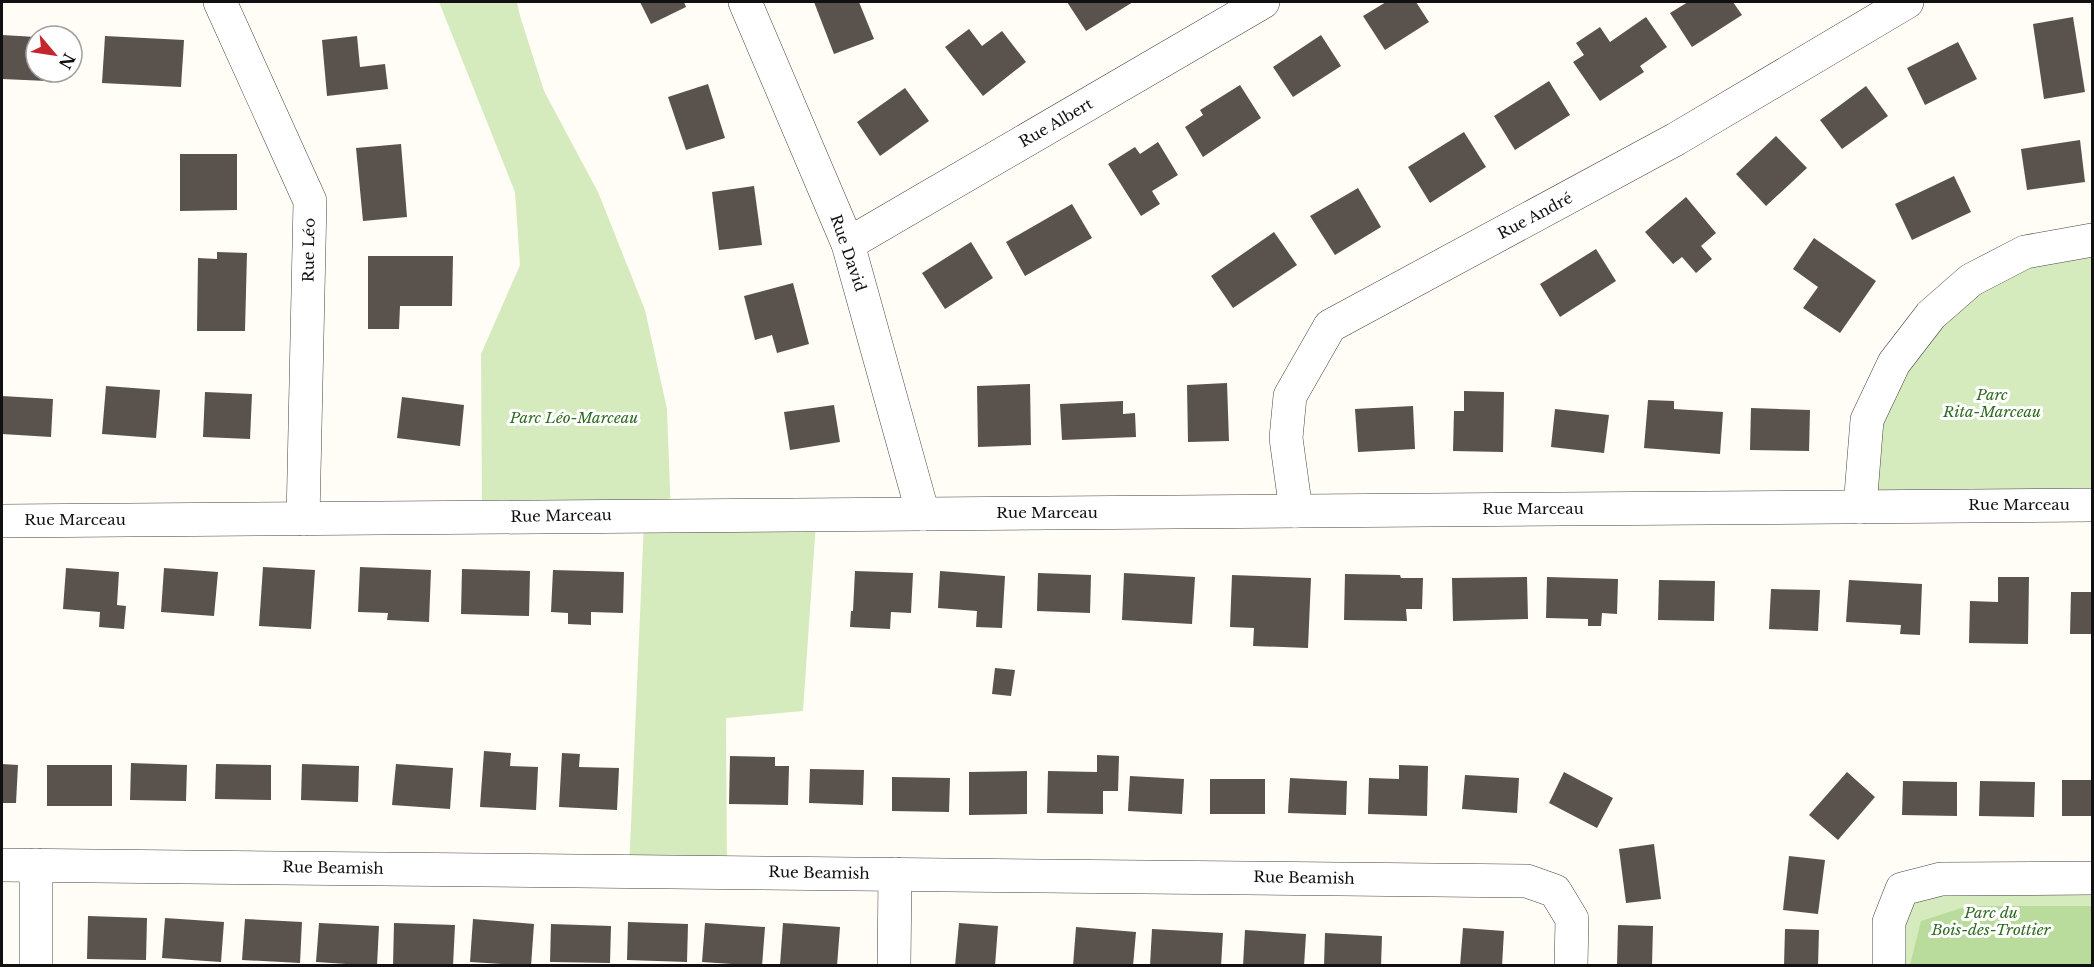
<svg xmlns="http://www.w3.org/2000/svg" width="2094" height="967" font-family="'Libre Baskerville',serif">
<rect width="100%" height="100%" fill="#fffdf5"/>
<g fill="#d5ebbd">
<path d="M439 2H517L520 16 544 91 598 192 645 310 667 409 671 516 482 510 481 354 520 265 515 192Z"/>
<path d="M2092 246V505L1860 507 1867 420 1971 280Z"/>
<path d="M644 522H816L803 711 726 718 727 872 629 871Z"/>
<path d="M2092 878V965H1889L1902 889Z"/>
</g>
<path fill="#b9dc9c" d="M1968 906H2092V965H1910L1921 921Z"/>
<g fill="#5a524d">
<path d="M640 2H684L686 7 651 24Z"/>
<path d="M814 2H859L874 39 834 54Z"/>
<path d="M1067 2H1133L1086 31Z"/>
<path d="M1386 2H1416L1429 22 1385 50 1363 16Z"/>
<path d="M1688 2H1733L1742 15 1692 47 1670 13Z"/>
<path d="M1646 17 1667 47 1640 66 1644 72 1600 101 1573 62 1584 55 1576 43 1600 27 1610 42Z"/>
<path d="M2073 17 2085 92 2044 99 2033 24Z"/>
<path d="M969 29 982 46 1002 31 1026 62 983 96 945 47Z"/>
<path d="M2 35 36 37V72H48L47 81 2 79Z"/>
<path d="M1321 35 1341 66 1293 97 1273 67Z"/>
<path d="M105 36 184 40 181 87 102 83Z"/>
<path d="M357 36 360 67 385 64 388 89 327 96 322 40Z"/>
<path d="M1958 42 1977 79 1925 105 1907 68Z"/>
<path d="M1549 81 1570 115 1515 150 1494 116Z"/>
<path d="M708 84 725 138 686 150 668 97Z"/>
<path d="M1240 85 1261 118 1203 157 1185 127 1203 115 1200 110Z"/>
<path d="M1866 86 1888 116 1842 149 1820 120Z"/>
<path d="M905 88 929 121 880 156 857 122Z"/>
<path d="M1464 132 1486 167 1430 203 1408 167Z"/>
<path d="M1776 136 1807 168 1766 206 1736 174Z"/>
<path d="M2080 140 2085 182 2027 190 2021 149Z"/>
<path d="M1158 142 1178 175 1152 191 1160 204 1141 216 1108 164 1135 147 1140 154Z"/>
<path d="M401 144 407 217 363 221 356 148Z"/>
<path d="M180 154H237V210L180 211Z"/>
<path d="M1954 176 1971 212 1912 240 1895 204Z"/>
<path d="M754 186 762 245 719 250 712 192Z"/>
<path d="M1358 188 1381 227 1335 255 1310 216Z"/>
<path d="M1686 197 1716 233 1701 246 1712 259 1696 273 1682 257 1673 264 1645 232Z"/>
<path d="M1072 204 1092 238 1025 276 1006 242Z"/>
<path d="M1274 232 1297 265 1233 308 1211 276Z"/>
<path d="M1814 238 1876 281 1840 333 1803 308 1818 287 1793 269Z"/>
<path d="M971 242 993 278 945 309 922 273Z"/>
<path d="M1596 249 1616 281 1560 317 1540 284Z"/>
<path d="M217 252 247 253 245 331H197L198 258 217 259Z"/>
<path d="M368 256H453L452 306H400L399 329H368Z"/>
<path d="M793 283 809 344 777 353 772 335 755 340 744 296Z"/>
<path d="M1227 383 1229 441 1188 442 1187 385Z"/>
<path d="M1030 384 1031 445 978 447 977 386Z"/>
<path d="M106 386 160 390 156 438 102 434Z"/>
<path d="M1464 391 1504 392 1503 452 1453 451 1454 411H1464Z"/>
<path d="M205 392 252 394 250 439 203 437Z"/>
<path d="M2 396 53 399 51 437 2 434Z"/>
<path d="M402 397 464 405 460 446 397 438Z"/>
<path d="M1648 400 1674 401V409L1723 412 1720 454 1644 448Z"/>
<path d="M1123 401V414L1135 413 1136 437 1062 440 1060 404Z"/>
<path d="M834 405 840 442 790 450 784 412Z"/>
<path d="M1413 406 1415 449 1358 452 1355 409Z"/>
<path d="M1751 408 1810 410 1809 451 1750 450Z"/>
<path d="M1555 409 1609 415 1604 453 1551 447Z"/>
<path d="M263 567 315 570 311 629 259 626Z"/>
<path d="M360 567 431 570 429 622 387 620 388 613 358 612Z"/>
<path d="M66 568 119 572 117 605 126 606 124 629 99 627 100 612 63 609Z"/>
<path d="M164 568 218 572 214 616 161 612Z"/>
<path d="M462 569 530 571 529 616 461 614Z"/>
<path d="M553 570 624 572 623 613 591 612V625L568 624V613L551 612Z"/>
<path d="M855 571 913 573 911 613 891 612 890 629 850 627 851 611H853Z"/>
<path d="M940 571 1005 576 1002 628 976 627 977 611 938 608Z"/>
<path d="M1038 573 1091 575 1090 613 1037 611Z"/>
<path d="M1124 573 1195 577 1192 624 1122 620Z"/>
<path d="M1345 574 1400 575 1401 578H1423L1422 609H1406L1407 621 1344 620Z"/>
<path d="M1232 575 1311 578 1308 648 1253 646 1254 628 1230 627Z"/>
<path d="M1527 577 1528 619 1453 621 1452 578Z"/>
<path d="M1547 577 1618 579 1617 614 1602 613 1601 626H1588V619L1546 618Z"/>
<path d="M1998 577H2029L2028 644 1969 643 1970 601 1998 602Z"/>
<path d="M1659 580 1715 581 1714 621 1658 620Z"/>
<path d="M1849 580 1922 584 1920 635 1900 634 1901 625 1846 622Z"/>
<path d="M1771 589 1820 590 1818 631 1769 629Z"/>
<path d="M2071 592H2092V634H2070Z"/>
<path d="M995 668 1015 670 1011 696 992 694Z"/>
<path d="M484 751 511 753 510 766 538 767 536 810 480 807Z"/>
<path d="M562 753 580 754 579 767 619 768 617 810 559 807Z"/>
<path d="M1097 755 1119 756 1118 791H1103V814L1047 813 1048 771 1097 772Z"/>
<path d="M730 756 775 757V766H789L788 805 729 804Z"/>
<path d="M131 763 187 765 186 801 130 800Z"/>
<path d="M2 764 18 765 16 803H2Z"/>
<path d="M216 764 271 765V800L215 799Z"/>
<path d="M302 764 359 766 358 802 301 800Z"/>
<path d="M396 764 453 768 450 809 392 805Z"/>
<rect x="47" y="765" width="65" height="41"/>
<path d="M1399 765 1428 766 1427 816 1368 814 1369 778 1399 779Z"/>
<path d="M810 769 864 770 863 805 809 803Z"/>
<path d="M1027 771V814L969 815V772Z"/>
<path d="M1564 772 1613 798 1597 828 1549 803Z"/>
<path d="M1847 772 1875 797 1838 840 1809 815Z"/>
<path d="M1465 775 1519 778 1517 813 1462 809Z"/>
<path d="M1130 776 1184 779 1182 814 1128 811Z"/>
<path d="M892 777 950 778 949 812 892 811Z"/>
<path d="M1290 778 1347 781 1346 815 1288 813Z"/>
<rect x="1210" y="779" width="55" height="35"/>
<rect x="2062" y="780" width="30" height="36"/>
<path d="M1903 781 1957 782V816L1902 815Z"/>
<path d="M1980 781 2035 782 2034 817 1979 816Z"/>
<path d="M1654 844 1661 899 1626 903 1619 849Z"/>
<path d="M1789 856 1825 860 1818 914 1783 910Z"/>
<path d="M88 916 147 918 146 960 87 959Z"/>
<path d="M165 918 224 922 221 962 162 958Z"/>
<path d="M245 919 302 922 300 963 242 960Z"/>
<path d="M473 919 534 924 531 966 470 962Z"/>
<path d="M628 922 688 924 687 962 627 960Z"/>
<path d="M319 923 379 926 377 966 316 962Z"/>
<path d="M394 923 455 925 453 966H393Z"/>
<path d="M705 923 765 927 762 966 702 962Z"/>
<path d="M783 923 840 927 837 966 780 965Z"/>
<path d="M959 923 998 926 995 966H955Z"/>
<path d="M551 924 611 926 610 963 550 962Z"/>
<path d="M1618 925 1653 926 1652 966H1617Z"/>
<path d="M1076 927 1136 932 1133 966H1073Z"/>
<path d="M1463 928 1504 931 1502 966H1460Z"/>
<path d="M1152 929 1223 933 1221 966H1150Z"/>
<path d="M1785 929 1819 930 1818 966H1784Z"/>
<path d="M1245 930 1306 934 1304 966H1243Z"/>
<path d="M1325 933 1382 936 1381 966H1324Z"/>
</g>
<g fill="none" stroke-linecap="round" stroke-linejoin="round">
<g stroke="#444" stroke-width="34">
<g id="minor">
<path d="M220 2 310 201 303 519"/>
<path d="M745 2 848 244 923 514"/>
<path d="M848 244 1263 2"/>
<path d="M1860 507 1867 420 1894 363 1931 315 1971 280 2025 252 2092 240"/>
<path d="M1296 511 1286 438 1290 396 1330 326 1676 139 1907 2"/>
<path d="M2 521 2092 505"/>
<path d="M2 865 1527 881 1555 891 1572 919 1571 966"/>
<path d="M36 865V966"/>
<path d="M894 966 895 874"/>
<path d="M1889 966V922L1902 889 1941 879 2092 878"/>
</g>
</g>
<use href="#minor" stroke="#fff" stroke-width="33"/>
</g>
<g text-anchor="middle" stroke-width="6" stroke-linejoin="round" paint-order="stroke">
<g font-size="15" fill="#111" stroke="#fff">
<text transform="translate(1056 123) rotate(-30)" y="5">Rue Albert</text>
<text transform="translate(1535 216) rotate(-28)" y="5">Rue André</text>
<text transform="translate(309 250) rotate(-89)" y="5">Rue Léo</text>
<text transform="translate(848 253) rotate(71)" y="5">Rue David</text>
<text x="2019" y="510">Rue Marceau</text>
<text x="1533" y="514">Rue Marceau</text>
<text x="1047" y="518">Rue Marceau</text>
<text transform="translate(561 516) rotate(-1)" y="5">Rue Marceau</text>
<text x="75" y="525">Rue Marceau</text>
<text transform="translate(333 868) rotate(1)" y="5">Rue Beamish</text>
<text transform="translate(819 873) rotate(1)" y="5">Rue Beamish</text>
<text transform="translate(1304 878) rotate(1)" y="5">Rue Beamish</text>
</g>
<g font-size="15" font-style="italic" fill="#2f6b1f" stroke="#fff">
<text x="1992" y="400">Parc<tspan x="1992" dy="17">Rita-Marceau</tspan></text>
<text x="574" y="423">Parc Léo-Marceau</text>
<text x="1991" y="918">Parc du<tspan x="1991" dy="17">Bois-des-Trottier</tspan></text>
</g>
</g>
<rect width="2094" height="967" fill="none" stroke="#111111" stroke-width="6"/>
<g transform="translate(54 54) rotate(119)"><circle r="28" fill="#ffffff" stroke="#a0a0a0" stroke-width="1.5"/>
<path d="M0-4.5L10 22L0 15L-10 22Z" fill="#c4262e"/>
<text y="-9" font-size="16" font-weight="bold" text-anchor="middle" fill="#111111">N</text>
</g>
</svg>
